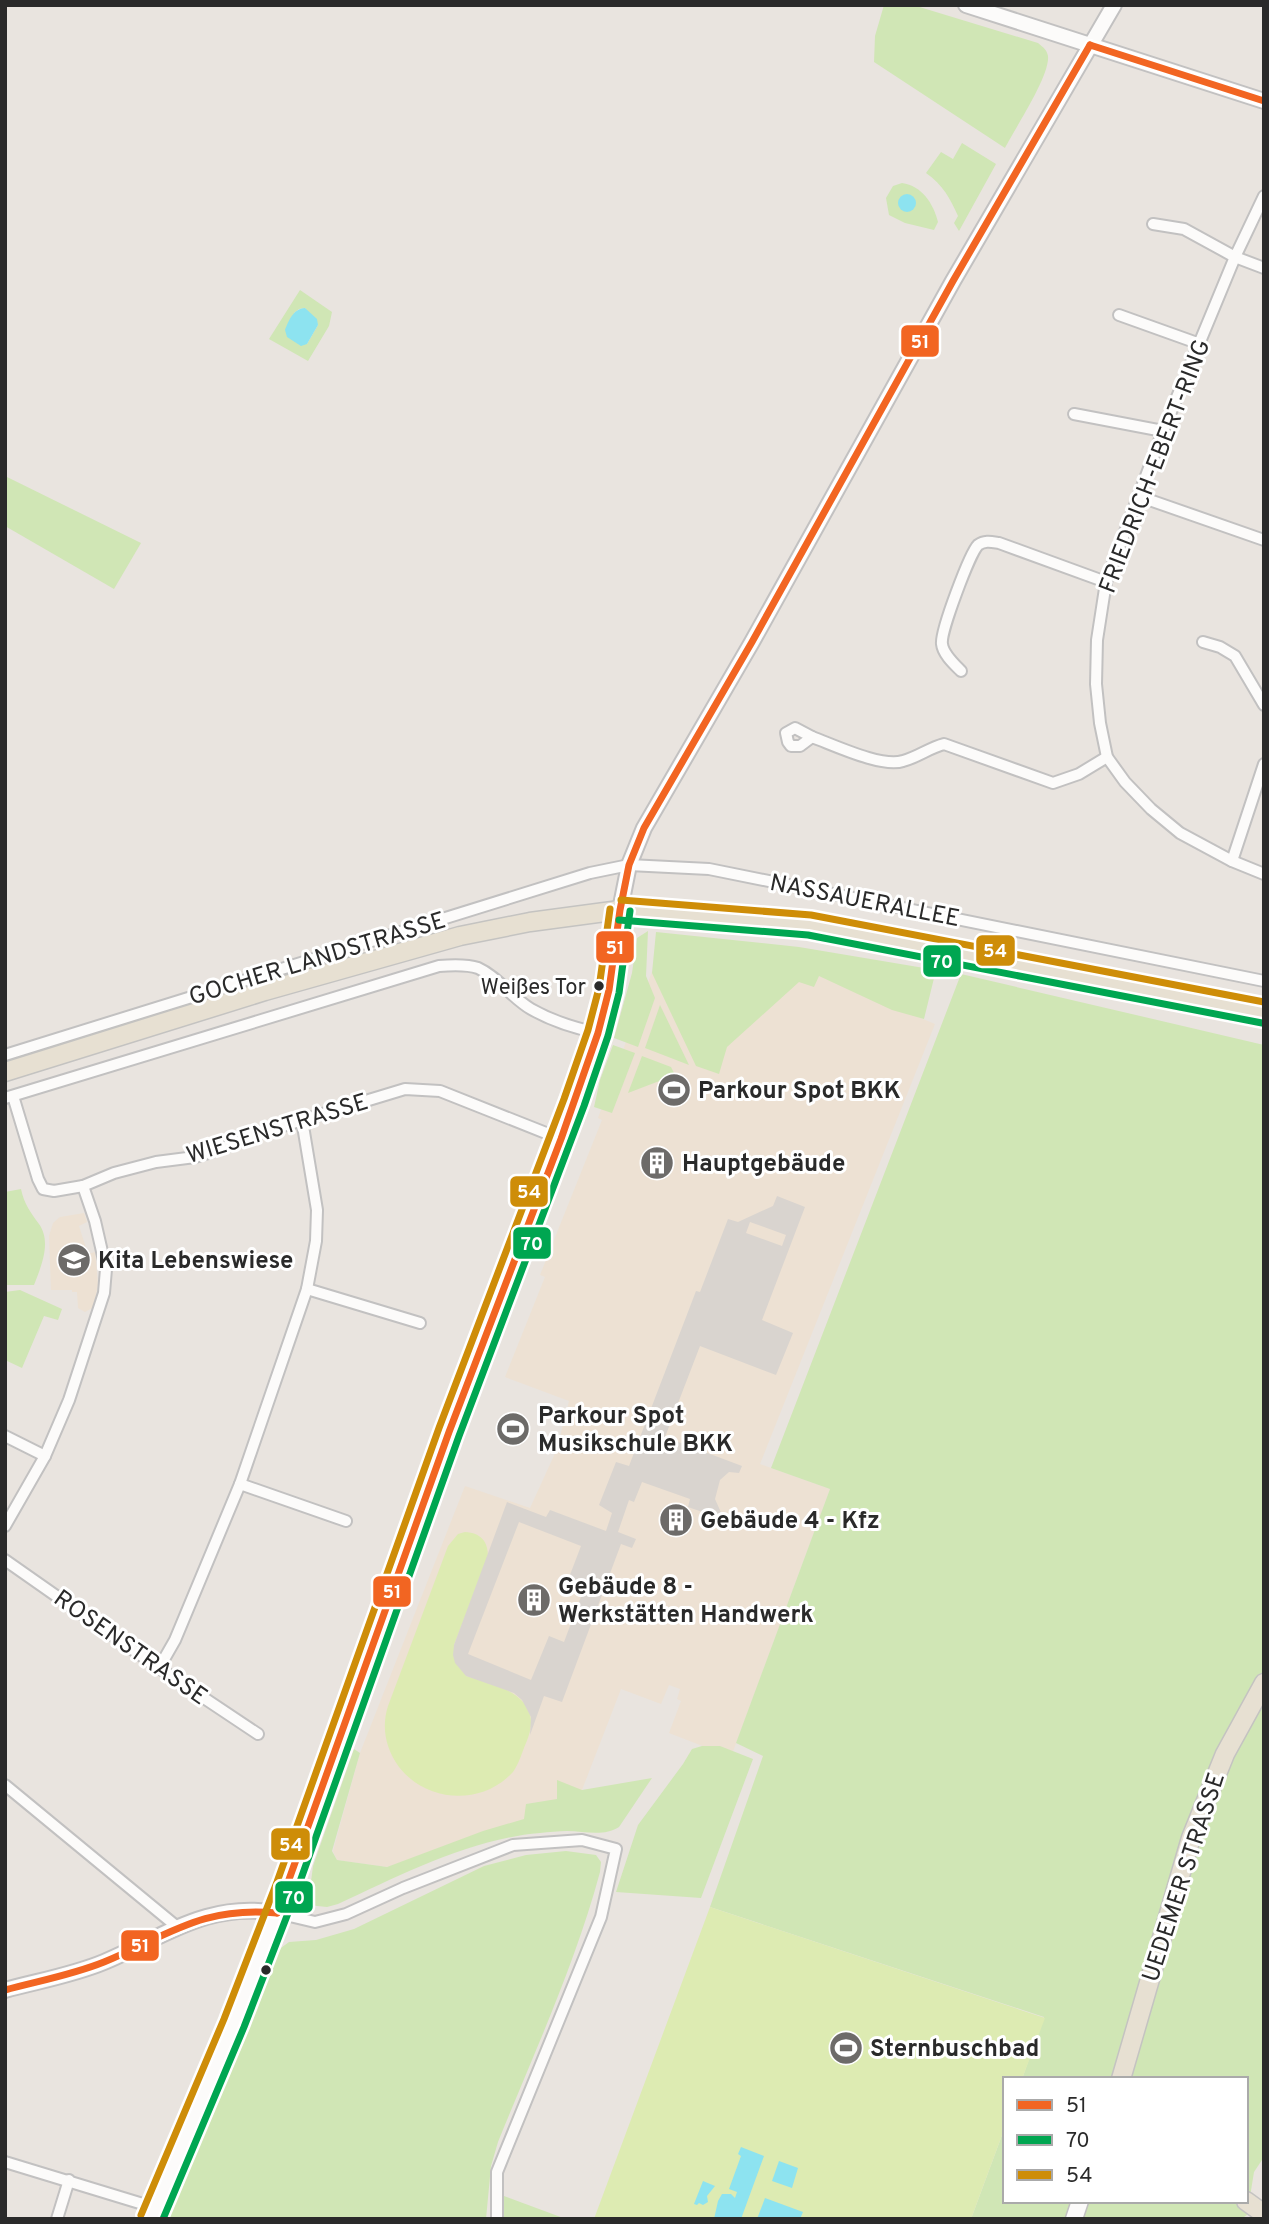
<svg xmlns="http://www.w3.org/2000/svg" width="1269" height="2224" font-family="Overpass,sans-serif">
<rect width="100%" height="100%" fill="#e9e4df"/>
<g fill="#ede1d3">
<path d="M664 939 820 976 935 1024 760 1464 830 1489 731 1757 669 1733 681 1701 677 1699 680 1689 669 1685 661 1704 621 1689 582 1790 557 1800 526 1804V1820L387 1867 337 1860 333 1851 360 1753 465 1486 530 1508 557 1449 569 1401 505 1377 545 1277 540 1275 602 1120 598 1118Z"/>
<path d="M84 1213 87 1222 79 1226 88 1254 95 1252 98 1284 94 1307 85 1312 78 1308 77 1292H72V1290H51L49 1236 53 1223 60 1217Z"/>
</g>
<g fill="#d0e6b5" fill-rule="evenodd">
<path d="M884 5H913L1038 43C1043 47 1047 50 1048 56 1050 76 1015 128 1005 148L874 62 875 36Z"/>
<path d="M962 143 996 164 959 231 954 223 958 216C950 198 943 185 926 173L941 152 953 159Z"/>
<path d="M902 183C922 186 933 203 938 222L934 230 905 223 889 215 886 198 893 186Z"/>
<path d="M300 290 332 312 329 326 308 361 269 339ZM305 308 318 325 307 344 294 313 299 309Z"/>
<path d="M5 476 141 543 114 589 5 526Z"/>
<path d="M648 931 646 976 655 998 638 1047 614 1038 632 973 637 938Z"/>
<path d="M656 932 799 947 936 970 924 1019 892 1010 819 976 814 987 799 982 727 1047 719 1074 696 1066 652 973Z"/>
<path d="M961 974 1264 1045V2157L1254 2172 1247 2215 1241 2219H971L1005 2127V2201H1246V2079H1022L1044 2017 710 1907 763 1756 736 1743 830 1489 771 1468Z"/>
<path d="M660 1005 689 1065 645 1048Z"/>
<path d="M613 1045 635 1053 612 1113 594 1107 600 1080Z"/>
<path d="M642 1056 671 1067 675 1075 628 1093Z"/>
<path d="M21 1189C24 1204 31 1213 39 1224 52 1242 41 1267 34 1285H5V1192Z"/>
<path d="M20 1290 62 1309 58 1320 44 1316 22 1368 5 1360V1292Z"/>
<path d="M702 1746H720L753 1759 701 1898 616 1892 638 1825 683 1764 692 1749Z"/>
<path d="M354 1749 360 1753 332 1851 337 1860 387 1867 483 1831 524 1819 526 1804 557 1799V1780L582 1790 652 1778 619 1827C604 1837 584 1831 567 1831 558 1831 549 1832 540 1833 469 1839 401 1875 338 1904L327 1907 308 1905 313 1866Z"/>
<path d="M566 1851 596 1855 601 1862 600 1872C575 1965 534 2053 498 2142L491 2166 486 2219H168L274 1953 289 1942 316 1940 354 1929 484 1866 526 1855Z"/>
<path d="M504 2196 566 2219H504Z"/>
</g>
<g fill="#ddebb2">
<path d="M465 1532C481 1533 488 1541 488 1557L454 1645 466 1676C484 1682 511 1687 524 1703 534 1715 532 1729 526 1743 522 1752 519 1764 513 1772 482 1806 427 1803 399 1767 386 1749 381 1728 388 1706L448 1546 458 1534Z"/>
<path d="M710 1907 1045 2018 1022 2079H1005V2127L971 2219H594Z"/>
</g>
<path fill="#d9d4cf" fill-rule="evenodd" d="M777 1196 805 1207 762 1320 793 1333 776 1375 700 1346 665 1437 742 1466 739 1473 729 1472 720 1480 715 1499 723 1517 720 1518 688 1507 690 1499 642 1482 634 1502 629 1500 618 1532 636 1539 632 1548 621 1544 562 1702 544 1696 530 1735 531 1717 522 1700 514 1693 466 1676 455 1663 453 1655 454 1645 507 1502 546 1517 550 1510 606 1531 612 1513 599 1505 616 1462 629 1466 696 1291 700 1292 728 1219 738 1222 773 1206ZM750 1222 786 1235 782 1246 746 1233ZM519 1522 581 1546 568 1580 585 1586 564 1642 549 1636 531 1680 468 1654Z"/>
<g fill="#8de3f0">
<circle cx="907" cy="203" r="9"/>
<path d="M305 308 317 319 318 325 307 344 301 346 287 337 285 330C289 320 293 309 305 308Z"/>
<path d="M741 2147 764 2156 741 2219H714L718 2201 722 2194H731L735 2198 737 2192 729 2189 741 2156 738 2154Z"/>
<path d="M779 2161 798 2168 792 2188 772 2181Z"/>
<path d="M703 2181 715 2186 707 2196 708 2202 703 2205 699 2203 697 2205 694 2204Z"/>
<path d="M765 2198 803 2212 800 2219H757Z"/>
</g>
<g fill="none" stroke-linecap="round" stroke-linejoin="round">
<g stroke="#c2c1c1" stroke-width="14">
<g id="minor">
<path d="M1264 196 1235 257 1163 431 1106 582 1097 640 1096 684 1100 723 1107 757 1125 782 1151 809 1180 833 1232 861 1264 874"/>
<path d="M1153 224 1184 229 1235 257 1264 268"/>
<path d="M1119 315 1200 344"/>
<path d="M1074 414 1163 431"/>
<path d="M1138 496 1264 540"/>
<path d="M1203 642 1220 647 1235 656 1264 705"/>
<path d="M961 671C954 664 943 654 942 644 940 632 970 553 978 545 985 540 992 542 999 543L1106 582"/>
<path d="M795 728 812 737 800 746H791L788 742 786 733Z"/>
<path d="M812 737C834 745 882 768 903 761 918 757 929 748 944 744L1053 783 1079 774 1107 757"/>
<path d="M1232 861 1264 764"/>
<path d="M5 1055 590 873 629 865 709 869 1264 981"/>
<path d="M13 1096 38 1179 43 1189 54 1191 83 1186 114 1173 156 1162 195 1157 221 1149 260 1133 405 1089 440 1091 561 1139"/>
<path d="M5 1098 439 966C451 965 466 964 478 968 498 977 512 998 531 1009 552 1021 574 1028 598 1033"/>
<path d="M307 1289 420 1323"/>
<path d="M5 1436 45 1456"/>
<path d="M240 1484 346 1521"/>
<path d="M5 1526 45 1456 69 1400 104 1293 106 1269 95 1221 83 1186"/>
<path d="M5 1560 159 1668 258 1734"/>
<path d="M159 1668 175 1640 240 1484 307 1289 316 1241 317 1210 302 1120"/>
<path d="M5 1785 176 1926"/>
<path d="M277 1913 315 1922 346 1914 403 1888 513 1845 582 1840 616 1849 601 1917 497 2172V2219"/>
<path d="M5 2162 156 2208"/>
<path d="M57 2219 69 2180"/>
</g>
</g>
<g stroke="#c2c1c1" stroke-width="18">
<g id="tertiary">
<path d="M966 5 1264 101"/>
<path d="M5 1990C38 1981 73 1975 104 1962 164 1937 207 1901 277 1913"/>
<path d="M151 2219 234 2023 287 1886 449 1432 579 1087 598 1033 609 990 620 910 629 865 644 828 752 642 953 281 1114 5"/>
</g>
</g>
<g stroke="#c2c1c1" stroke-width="19">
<path id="secondary" d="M1074 2219 1080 2201"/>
</g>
<g stroke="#c4c3c1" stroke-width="21">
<g id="primary">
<path d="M5 1072 265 991 460 936 530 922 620 910 809 925 1264 1013"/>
<path d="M1121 2079 1191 1838 1225 1754 1264 1683"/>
<path d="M1246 2201 1264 2214"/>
</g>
</g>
<use href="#minor" stroke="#fcfbfa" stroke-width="10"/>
<use href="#tertiary" stroke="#fcfbfa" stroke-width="14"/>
<use href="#secondary" stroke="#fcfbfa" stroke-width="16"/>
<use href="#primary" stroke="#e7e0d2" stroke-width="18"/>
<g stroke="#fff" stroke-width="12">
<g id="bus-1">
<path d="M1090 45 1264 101"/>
<path d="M277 1913 449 1432 561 1139 598 1033 609 990 620 910 629 865 644 828 752 642 953 281 1090 45"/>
<path d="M5 1990C38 1981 72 1975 104 1962 169 1935 202 1906 277 1913"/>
</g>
</g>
<g stroke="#fff" stroke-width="12">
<g id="bus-2">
<path d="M619 920 808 935 1262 1023"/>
<path d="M163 2219 244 2027 297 1890 459 1436 584 1106 608 1036 619 993 630 911"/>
</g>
</g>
<g stroke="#fff" stroke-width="12">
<g id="bus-3">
<path d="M621 900 811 915 1264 1002"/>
<path d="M141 2215 224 2019 277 1882 439 1428 564 1099 588 1030 599 988 610 909"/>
</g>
</g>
<use href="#bus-1" stroke="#f26522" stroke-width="7"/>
<use href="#bus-2" stroke="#00a651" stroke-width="7"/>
<use href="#bus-3" stroke="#ce8d08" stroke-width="7"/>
</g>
<defs>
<g id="stadium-disc" transform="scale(1.75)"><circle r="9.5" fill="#6d6b69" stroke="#fff"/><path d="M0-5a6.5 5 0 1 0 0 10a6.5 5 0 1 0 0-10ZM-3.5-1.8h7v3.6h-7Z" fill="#fff"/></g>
<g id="building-disc" transform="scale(1.75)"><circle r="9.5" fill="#6d6b69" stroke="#fff"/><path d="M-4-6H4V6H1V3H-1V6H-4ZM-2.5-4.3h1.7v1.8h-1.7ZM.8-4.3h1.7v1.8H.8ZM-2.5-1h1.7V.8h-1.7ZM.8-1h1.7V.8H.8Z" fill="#fff"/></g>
<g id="school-disc" transform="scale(1.75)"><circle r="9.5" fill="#6d6b69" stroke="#fff"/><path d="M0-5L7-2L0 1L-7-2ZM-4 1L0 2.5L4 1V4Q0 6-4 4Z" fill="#fff"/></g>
</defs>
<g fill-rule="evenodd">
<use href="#stadium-disc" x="674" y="1090"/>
<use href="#building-disc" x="657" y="1163"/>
<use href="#school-disc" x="74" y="1260"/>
<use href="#stadium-disc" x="513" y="1429"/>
<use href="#building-disc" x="676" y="1520"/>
<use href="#building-disc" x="534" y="1600"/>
<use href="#stadium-disc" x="846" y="2048"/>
</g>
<g fill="#2a2a2a" stroke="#fff" stroke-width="2.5">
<circle cx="599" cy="986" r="6"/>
<circle cx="266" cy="1970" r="6"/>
</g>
<g text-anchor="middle" stroke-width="6" stroke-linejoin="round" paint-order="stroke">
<g font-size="22" fill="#2a2a2a" stroke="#fff" text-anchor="end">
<text x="586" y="994">Weißes Tor</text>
</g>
<g font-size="24" fill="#2a2a2a" stroke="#fff">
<text transform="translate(1154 466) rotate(-69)" y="8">FRIEDRICH-EBERT-RING</text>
<text transform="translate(865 900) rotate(11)" y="8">NASSAUERALLEE</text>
<text transform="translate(317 958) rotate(-17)" y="8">GOCHER LANDSTRASSE</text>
<text transform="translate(277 1128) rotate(-17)" y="8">WIESENSTRASSE</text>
<text transform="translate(131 1647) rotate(35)" y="8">ROSENSTRASSE</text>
<text transform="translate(1183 1877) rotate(-72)" y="8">UEDEMER STRASSE</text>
</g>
<g font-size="24" font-weight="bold" fill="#2a2a2a" stroke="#fff" text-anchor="start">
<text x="698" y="1098">Parkour Spot BKK</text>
<text x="682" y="1171">Hauptgebäude</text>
<text x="98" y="1268">Kita Lebenswiese</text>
<text x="538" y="1423">Parkour Spot<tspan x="538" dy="28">Musikschule BKK</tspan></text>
<text x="700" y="1528">Gebäude 4 - Kfz</text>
<text x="558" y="1594">Gebäude 8 -<tspan x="558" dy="28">Werkstätten Handwerk</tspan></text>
<text x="870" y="2056">Sternbuschbad</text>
</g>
</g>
<g stroke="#fff" stroke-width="2.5">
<rect x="900" y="324" width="40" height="34" rx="7" fill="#f26522"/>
<rect x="595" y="930" width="40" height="34" rx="7" fill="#f26522"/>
<rect x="975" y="934" width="41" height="33" rx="7" fill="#ce8d08"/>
<rect x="922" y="944" width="40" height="34" rx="7" fill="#00a651"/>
<rect x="509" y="1175" width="40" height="33" rx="7" fill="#ce8d08"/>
<rect x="512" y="1226" width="40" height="34" rx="7" fill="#00a651"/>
<rect x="372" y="1575" width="40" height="33" rx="7" fill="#f26522"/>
<rect x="270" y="1827" width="41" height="34" rx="7" fill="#ce8d08"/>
<rect x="274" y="1880" width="40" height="34" rx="7" fill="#00a651"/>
<rect x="120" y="1929" width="40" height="33" rx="7" fill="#f26522"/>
</g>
<g font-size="19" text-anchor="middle" font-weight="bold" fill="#fff">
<text x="920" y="348">51</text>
<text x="615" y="954">51</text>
<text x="995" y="957">54</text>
<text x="942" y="968">70</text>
<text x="529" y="1198">54</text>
<text x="532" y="1250">70</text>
<text x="392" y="1598">51</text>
<text x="291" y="1851">54</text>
<text x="294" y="1904">70</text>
<text x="140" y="1952">51</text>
</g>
<rect width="1269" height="2224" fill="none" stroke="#2a2a2a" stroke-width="14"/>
<rect x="1003" y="2077" width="245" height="126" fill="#ffffff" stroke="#aaaaaa" stroke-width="2"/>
<rect x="1017" y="2100" width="35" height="10" fill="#f26522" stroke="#aaaaaa" stroke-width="2"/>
<text x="1066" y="2112" font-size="21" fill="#2a2a2a">51</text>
<rect x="1017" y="2135" width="35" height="10" fill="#00a651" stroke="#aaaaaa" stroke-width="2"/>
<text x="1066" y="2147" font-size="21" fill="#2a2a2a">70</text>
<rect x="1017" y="2170" width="35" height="10" fill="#ce8d08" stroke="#aaaaaa" stroke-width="2"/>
<text x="1066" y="2182" font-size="21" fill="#2a2a2a">54</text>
</svg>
